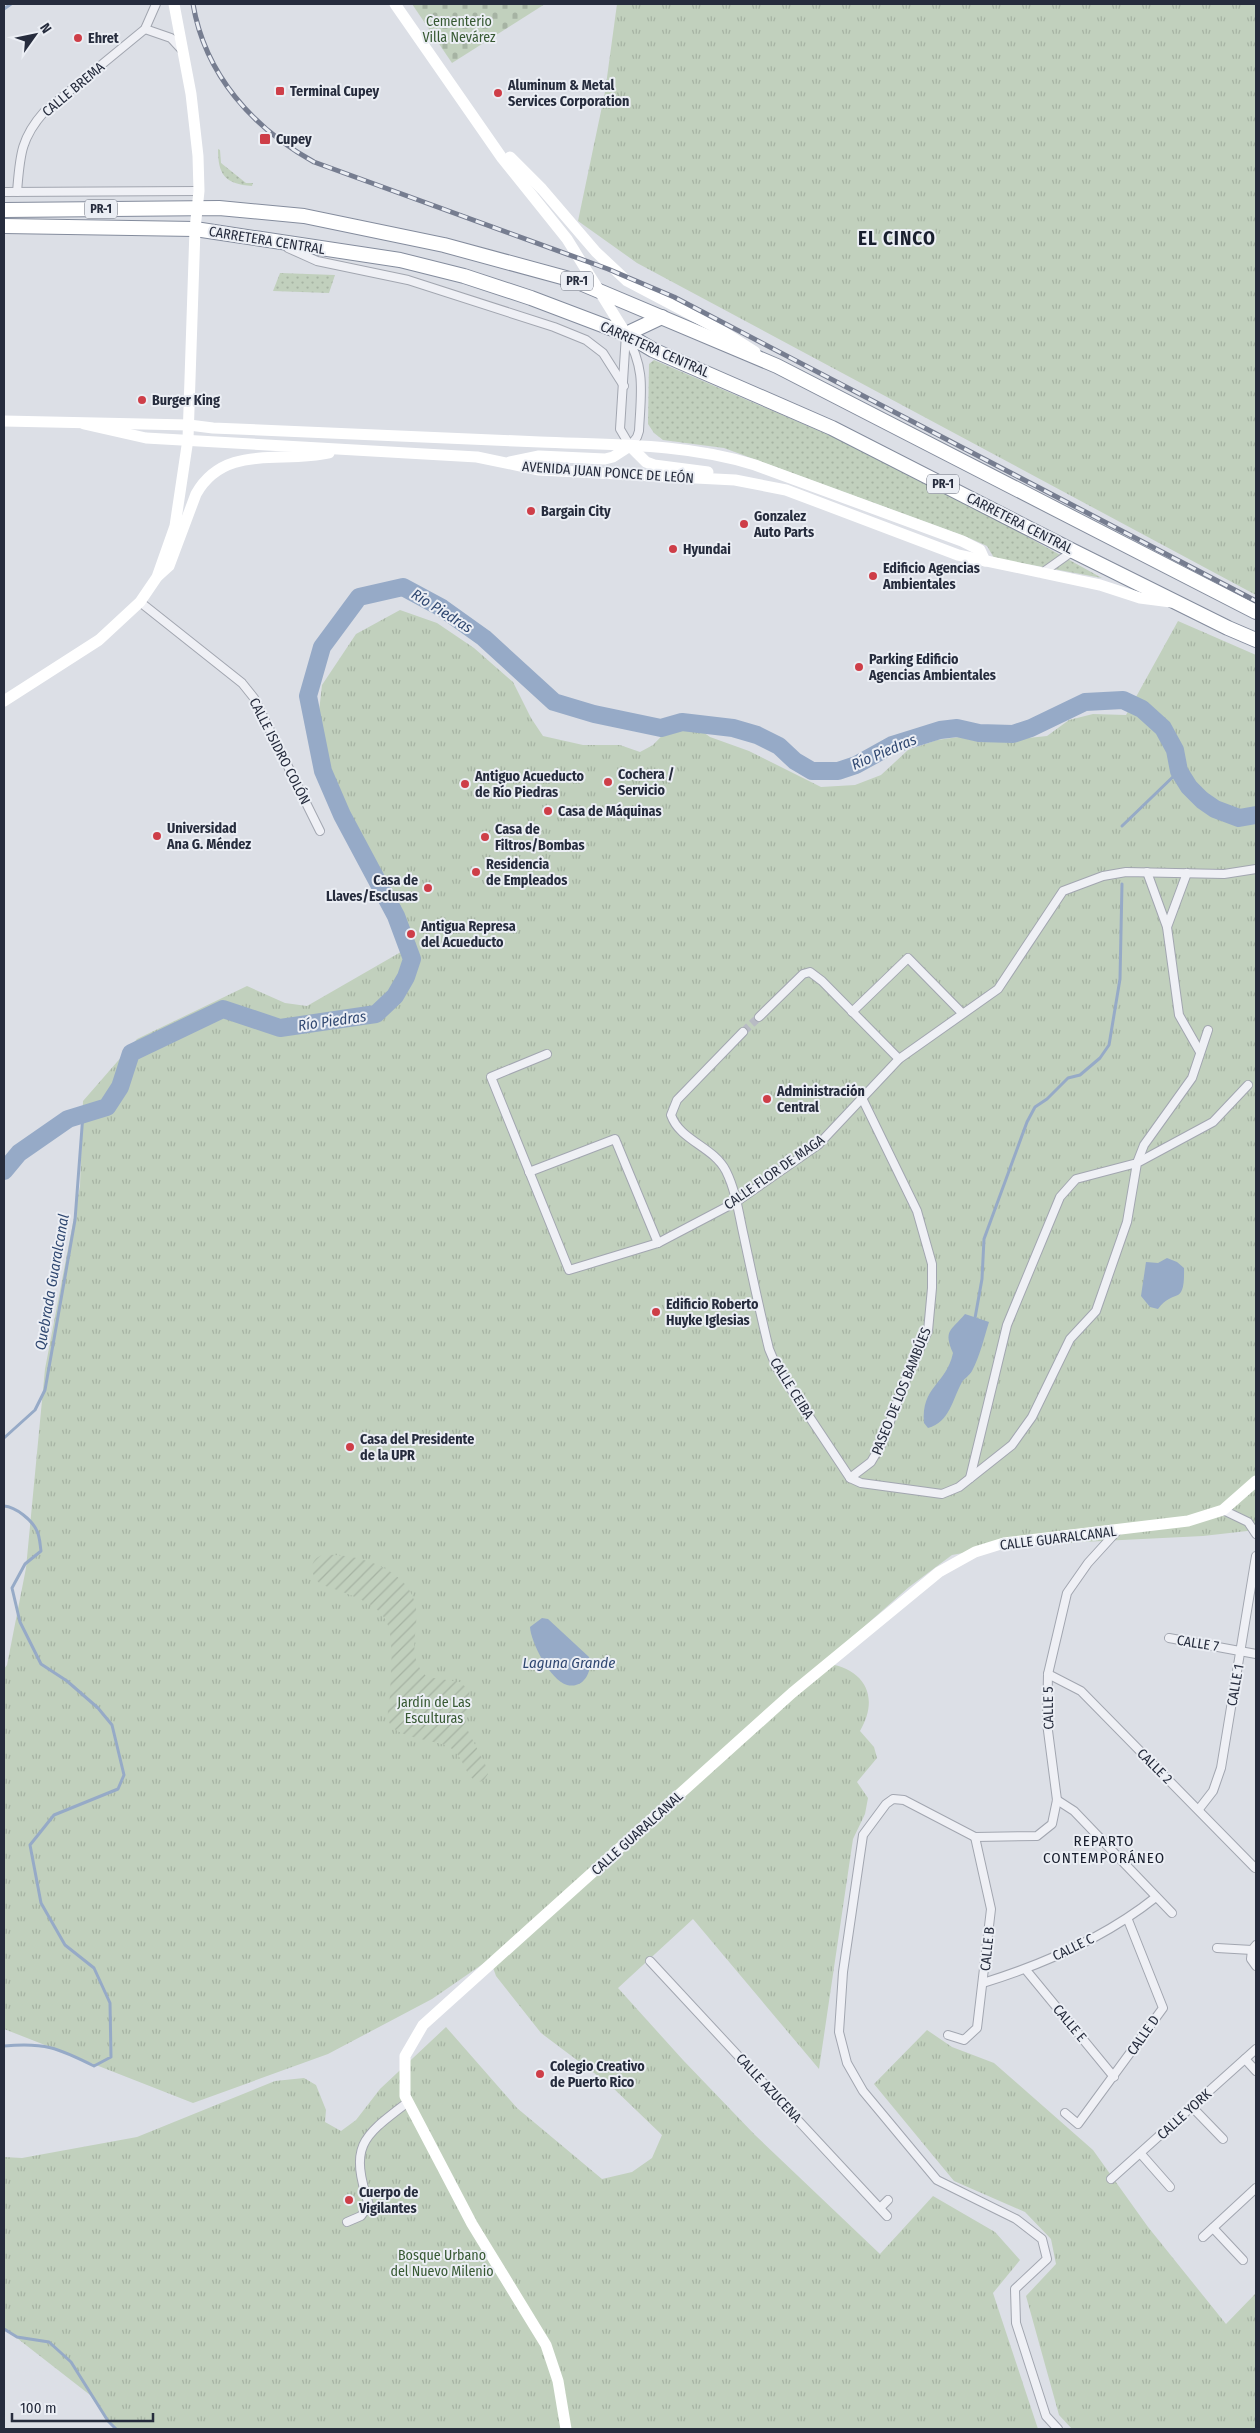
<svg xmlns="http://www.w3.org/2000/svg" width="1260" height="2433" font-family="'Fira Sans Condensed',sans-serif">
<defs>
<pattern id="grass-dots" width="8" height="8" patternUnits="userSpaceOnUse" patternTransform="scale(1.25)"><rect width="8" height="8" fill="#c1d0bd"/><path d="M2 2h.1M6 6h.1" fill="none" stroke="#a6b3a3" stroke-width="1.8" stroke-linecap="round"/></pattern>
<pattern id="cemetery-stones" width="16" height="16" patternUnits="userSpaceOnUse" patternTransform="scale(1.25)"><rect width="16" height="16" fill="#c1d0bd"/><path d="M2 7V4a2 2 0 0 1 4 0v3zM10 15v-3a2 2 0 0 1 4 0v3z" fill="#a6b3a3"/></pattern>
<pattern id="park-tufts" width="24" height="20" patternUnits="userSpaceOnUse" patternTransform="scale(1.25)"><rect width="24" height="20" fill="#c1d0bd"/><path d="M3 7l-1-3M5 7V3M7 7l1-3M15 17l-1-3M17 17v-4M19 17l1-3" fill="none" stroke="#a6b3a3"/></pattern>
<pattern id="garden-furrows" width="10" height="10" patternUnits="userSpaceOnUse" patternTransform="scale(1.25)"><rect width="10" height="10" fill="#c1d0bd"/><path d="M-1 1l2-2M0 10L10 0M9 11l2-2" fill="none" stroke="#a6b3a3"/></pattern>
</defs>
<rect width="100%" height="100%" fill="#dcdfe6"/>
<g fill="url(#grass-dots)">
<path d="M218 149 220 150 221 163 246 183H253L252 186C225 184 218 175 218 149Z"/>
<path d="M280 273 335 275 329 293 273 291Z"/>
<path d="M654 360 845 442 1008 526 1102 578 994 558 987 546 967 537 724 448 663 440 654 433 648 424 649 364Z"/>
</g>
<path fill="url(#cemetery-stones)" d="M412 4H545L452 63Z"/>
<g fill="url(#park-tufts)">
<path d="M617 4H1256V595L637 263 578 221 605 92Z"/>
<path d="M400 610 437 623 474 648 513 682 531 718 543 736 583 745H620L640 752 653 745 681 716 710 737 749 751 821 787 855 785 881 775 908 750 937 740 959 737 976 741 1010 740 1047 736 1069 720 1093 714 1126 715 1178 621 1256 655V1530L1203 1536 1000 1546 952 1555 909 1587 823 1663C863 1667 881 1695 860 1731L874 1747 877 1758 857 1782 868 1798 865 1814 853 1839 819 2069 693 1919 618 1988 683 2060 755 2135 880 2254 933 2196 995 2232 1020 2260 993 2293 1038 2429H115L90 2395 4 2328V2157L22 2158 137 2137 275 2081 304 2078 316 2085 326 2110 325 2122 341 2131 356 2120 380 2089 446 2027 517 2108 602 2179 632 2172 652 2158 662 2135 610 2085 541 2033 496 1976 490 1959 432 1999 328 2054 193 2103 4 2029V1669L7 1665 26 1568 45 1369 80 1186 83 1101 137 1039 247 986 285 1003 307 1006 406 949 403 938 338 814 315 747 322 685 356 634Z"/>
<path d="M927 2030 952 2047 994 2063 1093 2150 1148 2227 1226 2324 1256 2293V2429H1072L1059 2415 1026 2296 1056 2264 1051 2239 1025 2212 954 2181 874 2084Z"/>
</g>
<path fill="url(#garden-furrows)" d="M322 1555C356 1553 410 1568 416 1608 419 1633 405 1656 427 1677L460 1682 469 1690 470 1700 465 1725 487 1768 488 1774 483 1781 477 1782C463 1774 464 1755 449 1747 434 1739 399 1739 390 1724 385 1715 390 1703 390 1694 394 1614 396 1610 320 1584 310 1574 308 1561 322 1555Z"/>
<g fill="#96aac7">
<path d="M1167 1258 1177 1262 1184 1268C1185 1308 1174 1287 1158 1309L1150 1307 1141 1296 1146 1262 1158 1263Z"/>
<path d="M965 1314 989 1322C984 1338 980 1356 972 1371 969 1376 965 1378 962 1382 952 1400 950 1422 928 1428L924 1423C921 1386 946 1385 953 1353 943 1330 951 1331 965 1314Z"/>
<path d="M542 1618 548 1619 589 1657C593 1671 584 1689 567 1685 550 1680 531 1643 530 1627Z"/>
</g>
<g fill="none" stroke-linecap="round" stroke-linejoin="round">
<g stroke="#96aac7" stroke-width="3">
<path d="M4 9 11 4"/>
<path d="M1122 826 1179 771"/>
<path d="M975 1318 982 1279 984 1239 1027 1122 1035 1107 1047 1099 1068 1078 1080 1075 1100 1058 1109 1045 1120 979 1122 884"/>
<path d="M4 1438 35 1410 45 1390 75 1220 83 1114"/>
<path d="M4 1506C16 1507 32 1520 37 1531 40 1537 40 1545 41 1551L25 1564 12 1588 20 1622 41 1664 67 1681 98 1708 112 1725 124 1775 118 1789 54 1815 30 1845 41 1903 65 1945 94 1968 110 2003 111 2057 94 2066C58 2048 44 2042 4 2046"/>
<path d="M4 2329 17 2337 49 2342 71 2362 108 2421 116 2429"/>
</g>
<path stroke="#96aac7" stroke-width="18" d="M4 1171 19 1153 68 1119 107 1107 120 1087 131 1053 223 1009 280 1028 376 1014 395 996 406 977 412 959 396 916 342 815 323 771 308 696 322 647 359 597 403 587 442 608 484 638 554 702 594 714 661 728 682 722 733 728 757 735 779 746 795 761 812 771H838L856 765 892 745 940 730 957 728 979 733 1013 734 1031 728 1085 702 1123 700 1142 709 1163 728 1175 750 1179 771 1189 787 1202 800 1215 809 1239 818 1256 815"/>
<path stroke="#b8bbc4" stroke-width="8" stroke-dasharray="8 4" stroke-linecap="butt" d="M743 1032 759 1017"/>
<g stroke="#a2a6b0" stroke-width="10">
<g id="street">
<path d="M145 29 171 38 183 51"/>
<path d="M4 192 199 191"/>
<path d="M17 192C20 157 20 139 44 112L145 29 156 4"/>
<path d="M288 248 317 261 408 280 554 327 586 340 603 353 624 386"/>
<path d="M626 334C646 370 641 391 639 431L637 437 630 446 620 429Z"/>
<path d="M1042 573 1073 551"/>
<path d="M140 602 242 683 254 698 320 831"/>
<path d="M1147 872 1167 927"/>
<path d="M1187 873 1167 927 1179 1015 1200 1052"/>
<path d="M852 1012 908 958 962 1013"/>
<path d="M759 1017 803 974 810 972 822 981 899 1059"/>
<path d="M743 1032 677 1100 671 1115C680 1141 713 1146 726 1171 736 1191 739 1215 744 1237 752 1275 760 1312 769 1349L777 1368 850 1478 861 1483 942 1494 959 1487 1012 1445 1032 1417 1070 1339 1096 1311 1127 1222 1137 1163 1213 1122 1248 1085"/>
<path d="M547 1054 491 1077 569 1270 658 1243 736 1202 818 1145 899 1059 998 989 1063 891 1103 876 1126 872 1224 874 1256 869"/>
<path d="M529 1172 615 1139 658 1243"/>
<path d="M850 1478 871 1462 881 1445 908 1374 928 1331 932 1288V1264L917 1211 862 1098"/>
<path d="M970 1478 1007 1325 1060 1197 1076 1179 1137 1163 1144 1145 1192 1078 1208 1030"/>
<path d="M1223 1510 1248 1522 1256 1534"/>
<path d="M1169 1638 1256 1654"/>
<path d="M1048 1674 1081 1691 1255 1868"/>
<path d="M1057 1800 1074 1811 1172 1913"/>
<path d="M1199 1809 1213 1791 1221 1768 1256 1556"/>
<path d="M1256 1945 1252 1950 1251 1959 1256 1966"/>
<path d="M1217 1948 1252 1950"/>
<path d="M650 1961 887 2216"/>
<path d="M1026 1970 1114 2077"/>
<path d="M983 1983C1044 1964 1106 1937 1156 1897"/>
<path d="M948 2035 964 2040 977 2028 991 1909 975 1837"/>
<path d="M1245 2059 1256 2071"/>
<path d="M1192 2107 1223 2139"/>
<path d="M1065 2113 1078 2124 1163 2008 1128 1920"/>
<path d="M1141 2154 1170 2187"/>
<path d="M1111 2179 1256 2049"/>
<path d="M880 2208 888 2200"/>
<path d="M347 2222 361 2216 369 2205C349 2145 362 2137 408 2102"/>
<path d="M1213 2228 1243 2260"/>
<path d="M1203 2237 1256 2188"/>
<path d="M1058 2429 1046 2416 1016 2323 1015 2289 1047 2259 1042 2239 1016 2219 937 2180 863 2091 847 2063 839 2032 843 1972 863 1835 886 1804 893 1799 904 1800 975 1837 1037 1836 1052 1824 1057 1800 1047 1723 1048 1674 1067 1593 1088 1563 1118 1530"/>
</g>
</g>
<g stroke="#848c9d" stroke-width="16">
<g id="highway">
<path d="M4 210 219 208 304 216 444 245 573 280 777 366 1256 612"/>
<path d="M4 226 195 229 400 260 464 276 531 298 626 334 653 350 832 428 1073 551 1228 628 1256 640"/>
<path d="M626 334 662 317"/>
</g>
</g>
<use href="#street" stroke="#eff0f5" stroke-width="8"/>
<g stroke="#fff" stroke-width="11">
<path d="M395 4 502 158 567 239 626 334"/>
<path d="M510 157 542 189 596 252 627 281 722 331 755 352"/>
<path d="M4 421 189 425 213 428C322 432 431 437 540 442 611 445 686 443 755 465L962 541 980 550 985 561"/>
<path d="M84 424 146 438 477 457 539 470 735 480 786 490 958 555 1100 585 1140 598 1171 602"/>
<path d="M630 446 646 462 654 465 708 472"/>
<path d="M510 462 539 456 605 459 613 457 630 446"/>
<path d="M158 576 169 566 196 494C225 443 281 464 329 453"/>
<path d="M4 701 99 640 140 602 157 577 175 526 188 439 195 229 199 191 198 156 191 94 174 4"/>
<path d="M566 2429 558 2381 546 2345 472 2224 405 2096V2056L423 2025 792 1693 939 1572 975 1552 1004 1543 1188 1521 1223 1510 1256 1481"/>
</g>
<use href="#highway" stroke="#fff" stroke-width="14"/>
<g stroke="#767d90" stroke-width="5">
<path id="rail" d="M193 4C205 75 253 128 314 162L608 269 674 297 1256 601"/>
</g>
<use href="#rail" stroke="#ebeef4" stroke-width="3" stroke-dasharray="9" stroke-linecap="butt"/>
</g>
<g fill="#ce3e48" stroke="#ebeef4" stroke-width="2">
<circle cx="78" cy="38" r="5"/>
<rect x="275" y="86" width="10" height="10" rx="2.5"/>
<circle cx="498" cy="93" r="5"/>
<rect x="259" y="133" width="12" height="12" rx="2.5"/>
<circle cx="142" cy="400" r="5"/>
<circle cx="531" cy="511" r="5"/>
<circle cx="744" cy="524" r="5"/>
<circle cx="673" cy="549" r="5"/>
<circle cx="873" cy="576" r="5"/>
<circle cx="859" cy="667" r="5"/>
<circle cx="608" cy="782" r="5"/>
<circle cx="465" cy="784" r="5"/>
<circle cx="548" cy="811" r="5"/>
<circle cx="157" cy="836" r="5"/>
<circle cx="485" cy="837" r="5"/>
<circle cx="476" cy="872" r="5"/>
<circle cx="428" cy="888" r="5"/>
<circle cx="411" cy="934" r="5"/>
<circle cx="767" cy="1099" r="5"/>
<circle cx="656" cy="1312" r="5"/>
<circle cx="350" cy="1447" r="5"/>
<circle cx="540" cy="2074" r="5"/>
<circle cx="349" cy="2200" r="5"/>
</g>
<g text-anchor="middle" stroke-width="4" stroke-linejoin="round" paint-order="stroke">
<g fill="#ebeef4" stroke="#616674" stroke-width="1">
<rect x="85" y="199.5" width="32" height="19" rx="4"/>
<rect x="561" y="271.5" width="32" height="19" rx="4"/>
<rect x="927" y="474.5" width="32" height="19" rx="4"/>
</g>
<g font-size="12" font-weight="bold" fill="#262c3d">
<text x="101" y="213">PR-1</text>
<text x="577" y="285">PR-1</text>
<text x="943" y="488">PR-1</text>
</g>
<g font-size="14" fill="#375933" stroke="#ebeef4">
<text x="459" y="26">Cementerio<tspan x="459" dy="16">Villa Nevárez</tspan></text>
<text x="434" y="1707">Jardín de Las<tspan x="434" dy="16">Esculturas</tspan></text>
<text x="442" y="2260">Bosque Urbano<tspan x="442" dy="16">del Nuevo Milenio</tspan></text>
</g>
<g font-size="14" font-weight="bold" fill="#262c3d" stroke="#ebeef4" text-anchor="start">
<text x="88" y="43">Ehret</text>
<text x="508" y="90">Aluminum &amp; Metal<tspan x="508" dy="16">Services Corporation</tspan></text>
<text x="290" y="96">Terminal Cupey</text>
<text x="276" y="144">Cupey</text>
<text x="152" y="405">Burger King</text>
<text x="541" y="516">Bargain City</text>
<text x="754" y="521">Gonzalez<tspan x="754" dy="16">Auto Parts</tspan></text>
<text x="683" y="554">Hyundai</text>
<text x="883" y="573">Edificio Agencias<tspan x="883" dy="16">Ambientales</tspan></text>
<text x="869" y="664">Parking Edificio<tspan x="869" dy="16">Agencias Ambientales</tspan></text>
<text x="618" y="779">Cochera /<tspan x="618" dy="16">Servicio</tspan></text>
<text x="475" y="781">Antiguo Acueducto<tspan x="475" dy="16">de Río Piedras</tspan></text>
<text x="558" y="816">Casa de Máquinas</text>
<text x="167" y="833">Universidad<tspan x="167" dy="16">Ana G. Méndez</tspan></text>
<text x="495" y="834">Casa de<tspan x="495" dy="16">Filtros/Bombas</tspan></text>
<text x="486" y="869">Residencia<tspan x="486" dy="16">de Empleados</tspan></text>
<text x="418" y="885" text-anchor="end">Casa de<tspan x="418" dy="16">Llaves/Esclusas</tspan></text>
<text x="421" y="931">Antigua Represa<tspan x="421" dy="16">del Acueducto</tspan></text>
<text x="777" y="1096">Administración<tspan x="777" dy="16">Central</tspan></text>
<text x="666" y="1309">Edificio Roberto<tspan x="666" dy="16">Huyke Iglesias</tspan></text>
<text x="360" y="1444">Casa del Presidente<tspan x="360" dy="16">de la UPR</tspan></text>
<text x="550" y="2071">Colegio Creativo<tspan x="550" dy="16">de Puerto Rico</tspan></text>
<text x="359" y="2197">Cuerpo de<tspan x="359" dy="16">Vigilantes</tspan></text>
</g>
<g font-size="14" fill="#262c3d" stroke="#ebeef4">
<text transform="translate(73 89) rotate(-40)" y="5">CALLE BREMA</text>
<text transform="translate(267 240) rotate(9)" y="5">CARRETERA CENTRAL</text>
<text transform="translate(655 349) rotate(24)" y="5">CARRETERA CENTRAL</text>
<text transform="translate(608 472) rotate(4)" y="5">AVENIDA JUAN PONCE DE LEÓN</text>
<text transform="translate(1020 523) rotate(27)" y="5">CARRETERA CENTRAL</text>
<text transform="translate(280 751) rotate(63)" y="5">CALLE ISIDRO COLÓN</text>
<text transform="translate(774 1172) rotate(-35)" y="5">CALLE FLOR DE MAGA</text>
<text transform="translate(792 1388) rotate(58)" y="5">CALLE CEIBA</text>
<text transform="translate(901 1391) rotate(-68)" y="5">PASEO DE LOS BAMBÚES</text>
<text transform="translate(1058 1538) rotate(-7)" y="5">CALLE GUARALCANAL</text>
<text transform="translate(1198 1643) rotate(9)" y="5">CALLE 7</text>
<text transform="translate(1235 1685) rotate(-80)" y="5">CALLE 1</text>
<text transform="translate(1048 1708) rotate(-91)" y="5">CALLE 5</text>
<text transform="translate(1155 1766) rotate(45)" y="5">CALLE 2</text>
<text transform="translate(637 1833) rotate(-42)" y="5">CALLE GUARALCANAL</text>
<text transform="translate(1073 1947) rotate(-26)" y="5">CALLE C</text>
<text transform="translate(987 1949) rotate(-84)" y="5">CALLE B</text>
<text transform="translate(1070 2023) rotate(50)" y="5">CALLE E</text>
<text transform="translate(1143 2035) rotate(-55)" y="5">CALLE D</text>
<text transform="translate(769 2088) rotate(47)" y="5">CALLE AZUCENA</text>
<text transform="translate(1184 2114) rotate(-42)" y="5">CALLE YORK</text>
</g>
<g font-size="15" font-style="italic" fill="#304871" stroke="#ebeef4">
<text transform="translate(442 611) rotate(32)" y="5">Río Piedras</text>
<text transform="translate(884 752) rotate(-23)" y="5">Río Piedras</text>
<text transform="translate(332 1021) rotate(-8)" y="5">Río Piedras</text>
<text transform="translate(52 1282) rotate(-80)" y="5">Quebrada Guaralcanal</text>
<text x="569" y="1668">Laguna Grande</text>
</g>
<g font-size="15" letter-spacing="1" fill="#181e2d" stroke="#ebeef4">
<text x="1104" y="1846">REPARTO<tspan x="1104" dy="17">CONTEMPORÁNEO</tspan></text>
</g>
<g font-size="19" font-weight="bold" letter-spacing="1" fill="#181e2d" stroke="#ebeef4">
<text x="897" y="245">EL CINCO</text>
</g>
</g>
<rect width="1260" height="2433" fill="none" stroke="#262c3d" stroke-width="10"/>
<g transform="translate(35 35) rotate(57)" stroke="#ebeef4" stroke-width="4" paint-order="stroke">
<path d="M0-4L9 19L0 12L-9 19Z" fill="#262c3d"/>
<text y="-8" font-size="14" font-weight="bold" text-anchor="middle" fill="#262c3d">N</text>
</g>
<path d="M12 2413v8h141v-8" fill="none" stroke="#262c3d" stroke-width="2.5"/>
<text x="20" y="2413" font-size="15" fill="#262c3d" stroke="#ebeef4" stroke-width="4" paint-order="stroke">100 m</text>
</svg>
